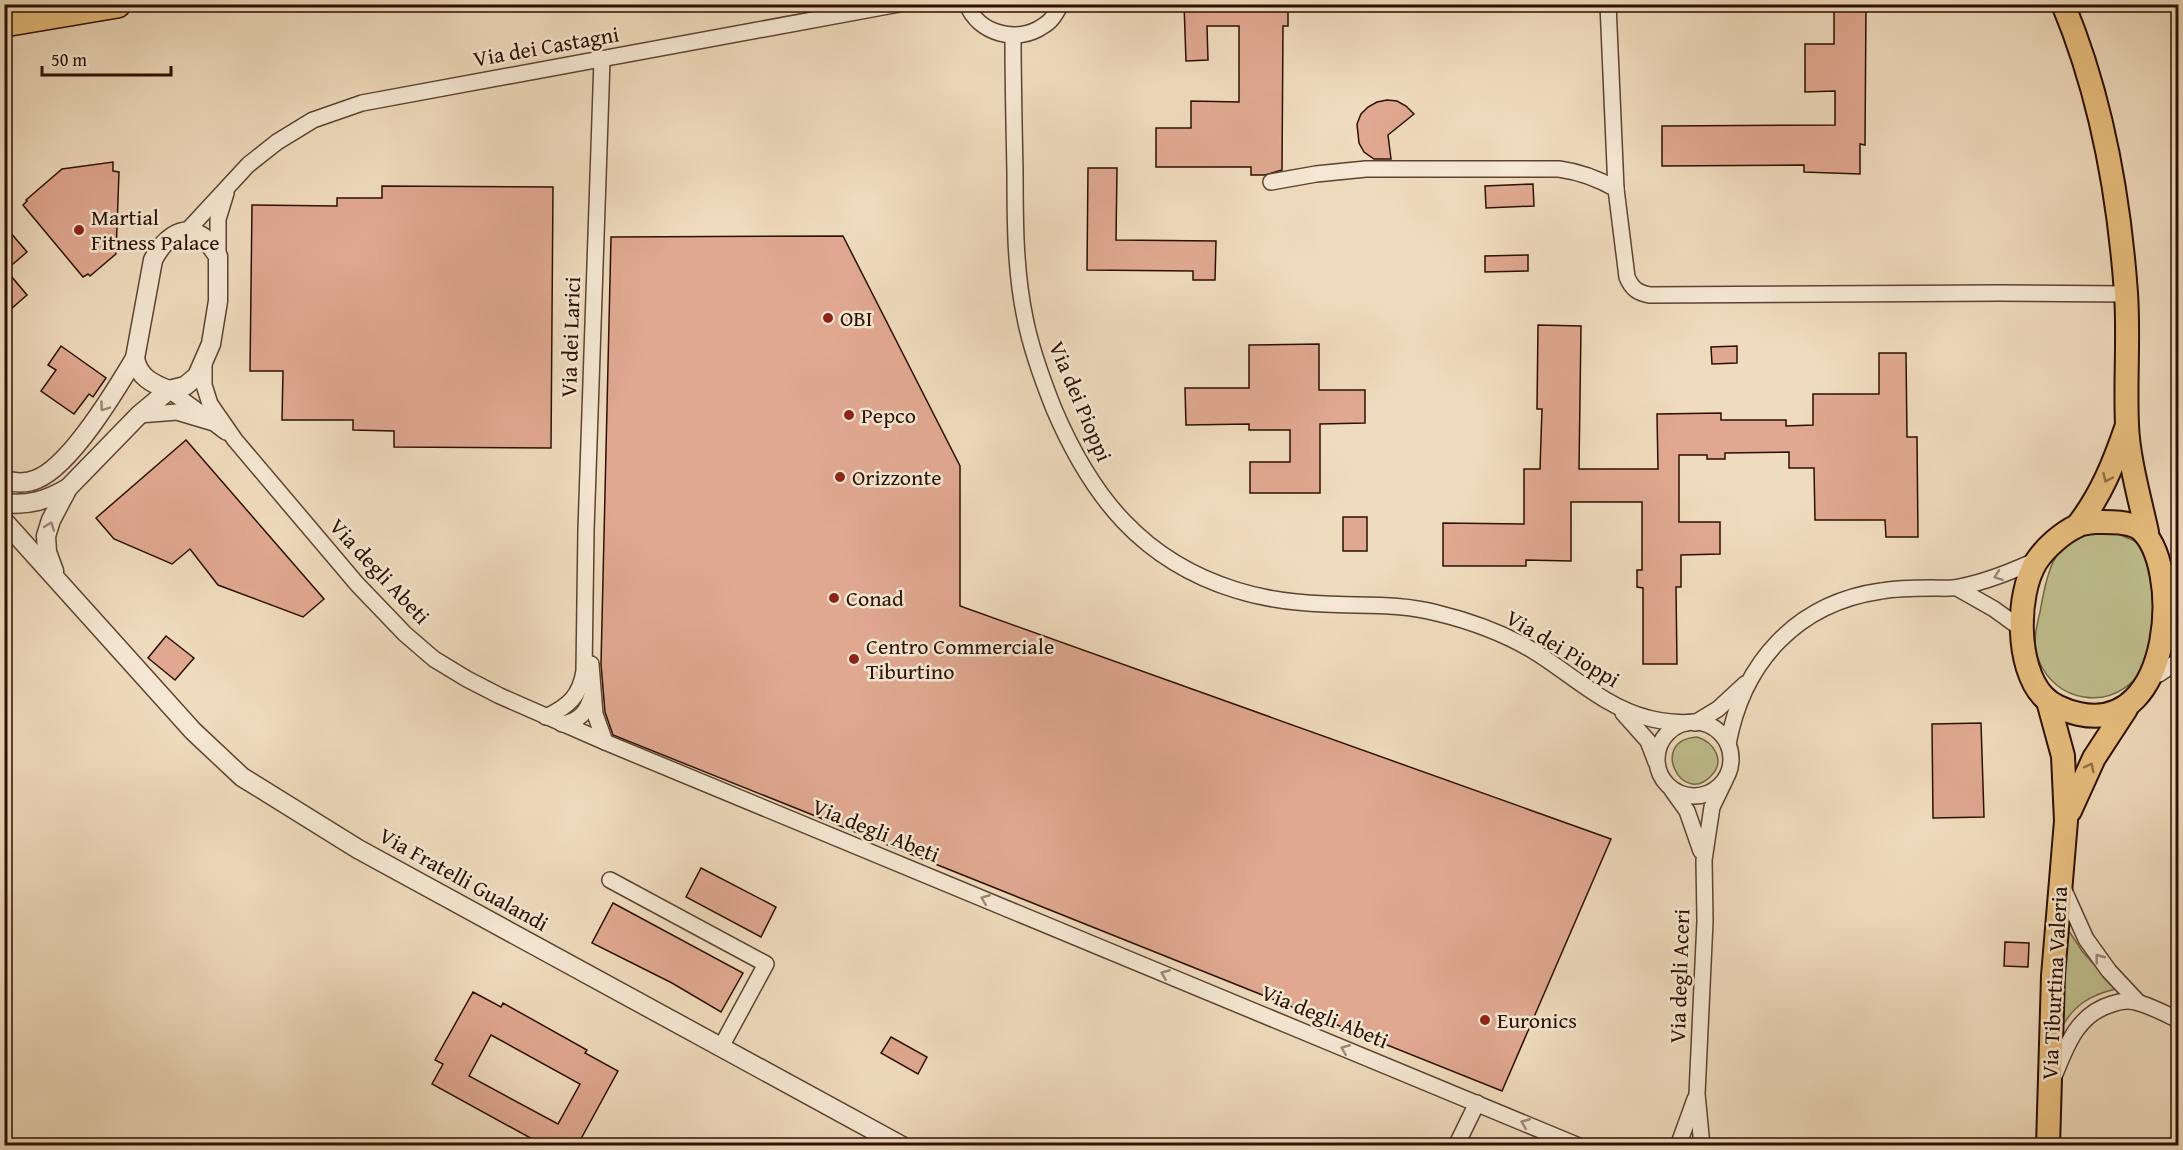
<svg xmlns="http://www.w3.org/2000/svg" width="2183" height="1150" font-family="'Gentium Book Plus',serif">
<rect width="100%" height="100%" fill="#efdbbd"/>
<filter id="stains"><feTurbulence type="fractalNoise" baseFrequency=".00333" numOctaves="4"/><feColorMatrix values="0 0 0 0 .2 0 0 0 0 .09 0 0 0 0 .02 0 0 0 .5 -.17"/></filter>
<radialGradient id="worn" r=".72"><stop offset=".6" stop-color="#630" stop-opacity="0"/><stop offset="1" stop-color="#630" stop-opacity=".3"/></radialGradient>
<g fill="#bfbe8d" stroke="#766746" stroke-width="1.5">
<path d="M2113 532 2137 542 2158 570C2155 597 2155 626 2149 652 2143 682 2113 702 2084 697 2063 694 2047 680 2039 661 2032 645 2036 628 2040 612 2046 580 2050 545 2086 534 2094 532 2105 533 2113 532Z"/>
<path d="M1697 737C1714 742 1726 761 1711 776 1682 807 1648 740 1697 737Z"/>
<path d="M2067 928 2082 951 2116 989C2089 995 2073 1006 2060 1030Z"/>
</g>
<g fill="#e0a891" stroke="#2c1000" stroke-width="1.5" fill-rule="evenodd">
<path d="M1184 4H1288V26H1283L1282 170 1265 175H1251V167H1156V128H1191V101L1239 102V26H1207L1208 60 1186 61Z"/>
<path d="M1834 4H1866L1865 145 1860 144V174L1804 172V165L1662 166V126L1835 125V91L1805 92V44H1834Z"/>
<path d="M1387 100 1397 101 1406 106 1414 114 1388 135 1391 159H1374L1364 152 1359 143 1357 124 1361 114 1368 107 1377 102Z"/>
<path d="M113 162V171L119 172 116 254 90 276 88 274 83 277 23 205 27 201 26 200 62 169Z"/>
<path d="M1088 168H1117L1116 240 1216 241 1215 280H1193V271L1087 270Z"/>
<path d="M1533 184 1534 206 1486 208 1485 186Z"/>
<path d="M382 186 553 187 551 448 394 447V431L353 430V420H282L283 371H250L252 205 337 206V198H382Z"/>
<path d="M4 225 27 252 6 270 27 295 4 315Z"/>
<path d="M843 236 960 466V606L1611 839 1502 1091 613 735 605 712 601 664 611 237Z"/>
<path d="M1528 255V271L1485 272V256Z"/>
<path d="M1538 325 1581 326 1579 469H1658L1657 414 1721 413V420H1786V426L1813 425V394H1879V353H1906L1907 437H1917L1918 537H1886L1885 520H1815L1814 468H1789V452L1725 453V459H1707V455H1679V522H1720V554L1681 555V587H1676L1677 664H1643V588L1637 587V570H1642V502H1571V561L1526 560V566H1443V523L1524 524V469H1540L1542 409H1537Z"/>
<path d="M1319 344V390H1365V423L1320 424V493H1250V462H1290V430H1249V424L1186 425 1185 388H1249V345Z"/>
<path d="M61 346 106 378 93 397 89 394 74 414 41 391 56 370 48 365Z"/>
<path d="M1737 346V363L1712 364 1711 347Z"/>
<path d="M186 440 324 599 303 617 218 585 190 549 172 564 114 539 96 518Z"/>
<rect x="1343" y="517" width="24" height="34"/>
<path d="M166 636 194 658 175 680 148 658Z"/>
<path d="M1981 723 1984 817 1933 818 1932 724Z"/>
<path d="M701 868 776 907 761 937 686 897Z"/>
<path d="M613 903 743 973 721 1012 672 983 592 943Z"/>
<path d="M2005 942 2029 943 2028 967 2004 966Z"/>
<path d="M473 992 501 1007 503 1003 587 1050 585 1053 618 1071 577 1146H545L432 1084 443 1064 435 1060ZM491 1035 580 1084 558 1124 469 1076Z"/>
<path d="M891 1037 927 1057 918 1074 881 1053Z"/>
</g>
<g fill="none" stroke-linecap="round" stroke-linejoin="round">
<g stroke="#5d432f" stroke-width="18">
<g id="minor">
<path d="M967 4C978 34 1018 44 1043 26 1052 21 1056 13 1061 4"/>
<path d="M1608 4 1616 189"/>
<path d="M1013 36C1013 81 1014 126 1015 171 1015 220 1015 270 1025 318 1031 349 1042 379 1054 409 1091 496 1142 561 1236 590 1264 599 1295 603 1325 604 1362 606 1401 603 1437 613 1470 621 1503 633 1532 650 1570 673 1604 707 1648 718 1661 722 1674 722 1687 723"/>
<path d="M1271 182 1316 174 1366 169H1559C1581 172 1597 178 1616 189L1627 277C1632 289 1638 293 1650 295L2000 293 2127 294"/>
<path d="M186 232 248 165 277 142 313 120 362 103 899 4"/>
<path d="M218 256V219L226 193"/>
<path d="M204 362V385L210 404 235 440 357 584 405 634 434 659 467 679 500 696 605 742 1579 1146"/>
<path d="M169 390 206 417"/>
<path d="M139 415 177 412 214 423 226 432"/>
<path d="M1957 588 1994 609 2023 630"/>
<path d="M2176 589 2178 594"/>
<path d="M591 664 595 714 605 742"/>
<path d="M2159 674 2178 661"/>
<path d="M1623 713 1648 741 1656 762"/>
<path d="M546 717C569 706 580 696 584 671L586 530 602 60"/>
<circle cx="1694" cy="759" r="37"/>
<path d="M1695 723 1718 709 1745 684"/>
<path d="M562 724C580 721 587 712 592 695"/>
<path d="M1728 744C1743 662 1797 603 1881 591 1898 588 1915 588 1932 588 1941 588 1951 589 1959 587 1986 582 2012 571 2037 560"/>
<path d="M1672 790 1687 811 1701 851"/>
<path d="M610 880 766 964 721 1047"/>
<path d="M2063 888 2086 939 2109 971 2138 1002"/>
<path d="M2055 1074C2067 1044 2078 1014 2112 1004 2120 1001 2131 1000 2139 1003 2153 1007 2166 1014 2178 1020"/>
<path d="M1456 1146 1477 1103"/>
<path d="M1678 1146 1695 1099"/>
<path d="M1702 1146 1697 1094 1705 921 1704 860 1712 807 1725 780"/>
</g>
</g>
<g stroke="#5d432f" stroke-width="21">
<g id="tertiary">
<path d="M4 480C15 483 26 484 37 479 71 465 116 390 135 358"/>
<path d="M4 503C29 506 47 500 68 488"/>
<path d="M4 521 193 731 242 777 358 849 902 1146"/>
<path d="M54 571 47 552 46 536 51 520 68 488 139 415 169 390 185 386 197 376 211 344 218 301V256C214 251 208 241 203 237 181 222 162 242 153 260L135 358C138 377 153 384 169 390"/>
</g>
</g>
<g stroke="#2c1000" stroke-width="26">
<g id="primary">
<path d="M2063 4C2101 95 2119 195 2126 293 2129 337 2125 381 2127 425 2128 457 2140 500 2147 532"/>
<path d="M2094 522C2109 522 2126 521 2139 528 2183 563 2174 735 2079 714 2066 711 2052 706 2043 696 2016 667 2016 595 2036 562 2045 548 2062 533 2077 526 2082 523 2089 523 2094 522Z"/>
<path d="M2078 525C2101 495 2114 463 2126 428"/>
<path d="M2048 701 2063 756 2066 821 2053 976 2048 1146"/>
<path d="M2070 811 2094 758 2126 709"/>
</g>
</g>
<g stroke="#2c1000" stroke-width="30">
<path id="motorway" d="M4 23 117 4"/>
</g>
<use href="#minor" stroke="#f5e8d4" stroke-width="15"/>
<use href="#tertiary" stroke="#f5e8d4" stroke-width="18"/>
<use href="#primary" stroke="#e8be7e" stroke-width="22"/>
<use href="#motorway" stroke="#e8be7e" stroke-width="27"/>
</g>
<defs><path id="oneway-chevron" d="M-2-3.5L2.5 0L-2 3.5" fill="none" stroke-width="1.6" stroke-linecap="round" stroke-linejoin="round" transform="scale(1.5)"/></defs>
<g stroke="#9b8775">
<use href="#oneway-chevron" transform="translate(104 407) rotate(125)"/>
<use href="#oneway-chevron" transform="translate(50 526) rotate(-70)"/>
<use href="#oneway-chevron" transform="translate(1998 576) rotate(161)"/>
<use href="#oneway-chevron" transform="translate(985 899) rotate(-158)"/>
<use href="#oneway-chevron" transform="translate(2099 958) rotate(-127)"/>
<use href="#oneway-chevron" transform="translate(1165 974) rotate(-158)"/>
<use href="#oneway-chevron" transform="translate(1345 1049) rotate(-158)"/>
<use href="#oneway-chevron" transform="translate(1525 1123) rotate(-158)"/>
</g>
<g stroke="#937045">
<use href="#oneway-chevron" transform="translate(2107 478) rotate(115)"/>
<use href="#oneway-chevron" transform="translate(2090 767) rotate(-63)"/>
</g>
<g fill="#8f2418" stroke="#f5e8d4" stroke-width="2">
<circle cx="79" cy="230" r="6"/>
<circle cx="828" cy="318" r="6"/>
<circle cx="849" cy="415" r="6"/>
<circle cx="840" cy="477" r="6"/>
<circle cx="834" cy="598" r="6"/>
<circle cx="854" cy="659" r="6"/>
<circle cx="1485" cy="1020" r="6"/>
</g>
<g text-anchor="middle" stroke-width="5" stroke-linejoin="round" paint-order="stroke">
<g font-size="22" fill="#2c1000" stroke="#f5e8d4">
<text transform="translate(546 46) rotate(-10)" y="8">Via dei Castagni</text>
<text transform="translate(570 337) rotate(-88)" y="8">Via dei Larici</text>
<text transform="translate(1081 401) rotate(67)" y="8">Via dei Pioppi</text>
<text transform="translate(380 571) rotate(47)" y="8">Via degli Abeti</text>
<text transform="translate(1563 648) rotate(31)" y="8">Via dei Pioppi</text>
<text transform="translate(876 830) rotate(22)" y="8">Via degli Abeti</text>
<text transform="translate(464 879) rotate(29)" y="8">Via Fratelli Gualandi</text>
<text transform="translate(1679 976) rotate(-88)" y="8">Via degli Aceri</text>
<text transform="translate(2054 983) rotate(-87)" y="8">Via Tiburtina Valeria</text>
<text transform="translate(1325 1016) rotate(22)" y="8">Via degli Abeti</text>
</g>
<g font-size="22" fill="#2c1000" stroke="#f5e8d4" text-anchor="start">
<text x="91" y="225">Martial<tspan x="91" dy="25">Fitness Palace</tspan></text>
<text x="840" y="326">OBI</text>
<text x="861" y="423">Pepco</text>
<text x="852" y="485">Orizzonte</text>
<text x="846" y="606">Conad</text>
<text x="866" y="654">Centro Commerciale<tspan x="866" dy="25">Tiburtino</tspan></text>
<text x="1497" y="1028">Euronics</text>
</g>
</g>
<rect width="2183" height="1150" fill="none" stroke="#efdbbd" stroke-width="24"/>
<rect x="6" y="6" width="2171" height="1138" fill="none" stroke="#2c1000" stroke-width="3"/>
<rect x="12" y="12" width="2159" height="1126" fill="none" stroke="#2c1000" stroke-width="1.5"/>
<path d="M42 66v9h129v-9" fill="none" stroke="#2c1000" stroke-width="3"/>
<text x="51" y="66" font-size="18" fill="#2c1000" stroke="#f5e8d4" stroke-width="4.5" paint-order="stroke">50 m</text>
<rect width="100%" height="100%" filter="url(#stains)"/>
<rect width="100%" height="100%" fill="url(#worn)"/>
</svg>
